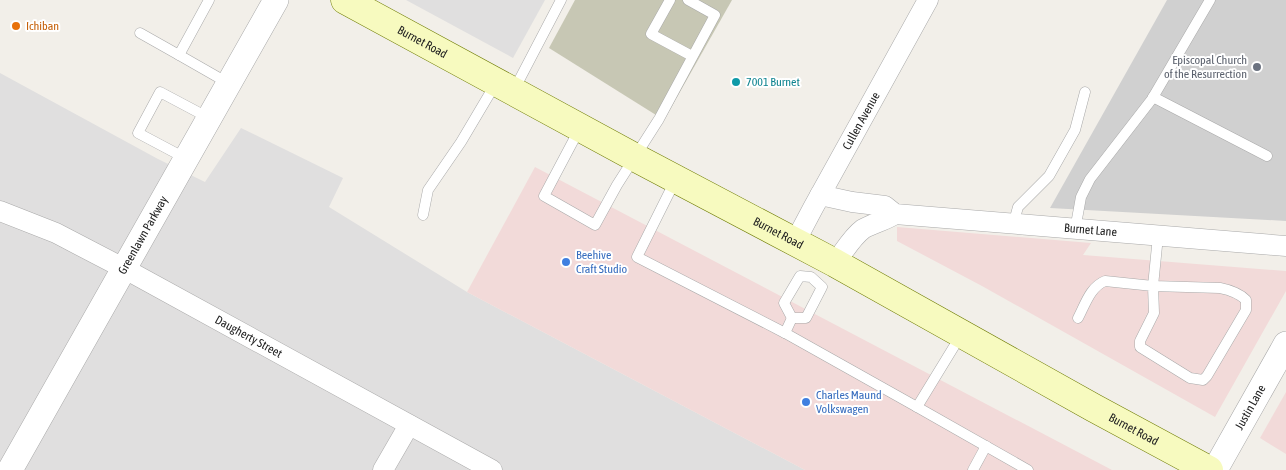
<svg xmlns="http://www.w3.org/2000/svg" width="1286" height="470" font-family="'Asap Condensed',sans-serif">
<rect width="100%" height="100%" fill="#f2efe9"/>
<g fill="#e0dfdf">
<path d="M406 0H545L513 58Z"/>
<path d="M0 73 158 159 205 182 241 128 343 178 329 207 467 292 805 470H0Z"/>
</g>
<g fill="#f2dad9">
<path d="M535 167 1112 470H805L467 292Z"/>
<path d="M897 227 1091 243 1083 255 1286 271V291L1215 417 982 286 897 241Z"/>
<path d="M1286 392V454L1260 438Z"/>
</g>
<path fill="#d0d0d0" d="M1167 0H1286V221L1050 208Z"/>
<path fill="#c7c7b4" d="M575 0H732L664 120 549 48Z"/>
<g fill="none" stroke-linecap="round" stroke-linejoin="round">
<g stroke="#a9a9a9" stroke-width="11">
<g id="service">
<path d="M209 0 179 55 228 83"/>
<path d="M670 0 651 34 692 56"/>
<path d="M140 33 179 55"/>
<path d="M514 90 561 0"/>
<path d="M1153 97 1267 156"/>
<path d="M580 128 544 196 595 225 617 185 659 119 715 15 688 0"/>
<path d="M187 159 138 133 160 92 209 118"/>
<path d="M675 181 637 257 785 333"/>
<path d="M423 215 428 190 461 142 496 83"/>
<path d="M1013 225 1018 207 1049 176 1075 130 1085 92"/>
<path d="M1075 230 1081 197 1090 179 1152 99 1210 0"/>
<path d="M800 276 811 277 822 287 806 318H792L784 303Z"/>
<path d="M792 318 785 333 917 407"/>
<path d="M1078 318C1085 305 1090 287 1105 281L1153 286 1154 313 1140 341V347L1190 378 1203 380 1207 376 1246 310V300C1239 293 1230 290 1220 288L1153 286 1158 236"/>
<path d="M961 335 917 407 1028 470"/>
<path d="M973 470 986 446"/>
</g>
</g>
<g stroke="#a9a9a9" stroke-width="21">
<g id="minor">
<path id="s1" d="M820 195 852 202 885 206 895 214 1286 246"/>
<path id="s2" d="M0 211 56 233 125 269 492 470"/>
<path id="s3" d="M795 242 813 208 928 0"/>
<path d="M835 263C844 252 851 238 863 229 873 223 885 221 895 214"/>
<path d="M383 470 409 425"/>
</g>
</g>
<g stroke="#a9a9a9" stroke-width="26">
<g id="tertiary">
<path id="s4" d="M10 470 276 0"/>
<path id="s5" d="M1215 470 1286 344"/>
</g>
</g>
<g stroke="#707d05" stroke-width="29">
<g id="secondary">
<path id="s6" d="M345 0 636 158 835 263 1094 408 1209 470"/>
</g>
</g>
<use href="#service" stroke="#fff" stroke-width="10"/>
<use href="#minor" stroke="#fff" stroke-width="20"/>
<use href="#tertiary" stroke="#fff" stroke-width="25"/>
<use href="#secondary" stroke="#f7fabf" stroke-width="28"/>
</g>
<circle fill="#e8710a" stroke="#fff" stroke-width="2" cx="16" cy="26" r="5"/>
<circle fill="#6b7280" stroke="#fff" stroke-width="2" cx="1257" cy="67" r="5"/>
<circle fill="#0f9aa8" stroke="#fff" stroke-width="2" cx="736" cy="82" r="5"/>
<g fill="#3f7fe0" stroke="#fff" stroke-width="2">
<circle cx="566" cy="262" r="5"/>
<circle cx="806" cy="402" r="5"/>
</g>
<g text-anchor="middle" stroke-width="4" stroke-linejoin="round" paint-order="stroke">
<g font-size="12" fill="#c56008" stroke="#fff" text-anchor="start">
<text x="26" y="30">Ichiban</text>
</g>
<g font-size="12" fill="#222" stroke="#fff">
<text dy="4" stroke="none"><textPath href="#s6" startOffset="88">Burnet Road</textPath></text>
<text dy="4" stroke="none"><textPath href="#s3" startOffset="138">Cullen Avenue</textPath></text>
<text dy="4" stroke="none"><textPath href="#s1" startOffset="275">Burnet Lane</textPath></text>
<text dy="4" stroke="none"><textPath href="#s6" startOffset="492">Burnet Road</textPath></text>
<text dy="4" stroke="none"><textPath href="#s4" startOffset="270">Greenlawn Parkway</textPath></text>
<text dy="4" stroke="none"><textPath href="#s2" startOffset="279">Daugherty Street</textPath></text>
<text dy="4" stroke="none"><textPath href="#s5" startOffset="72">Justin Lane</textPath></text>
<text dy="4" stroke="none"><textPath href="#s6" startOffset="898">Burnet Road</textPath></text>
</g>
<g font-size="12" fill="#5b616d" stroke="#fff" text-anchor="end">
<text x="1247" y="64">Episcopal Church<tspan x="1247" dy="14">of the Resurrection</tspan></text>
</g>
<g font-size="12" fill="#0d838f" stroke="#fff" text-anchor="start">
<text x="746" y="86">7001 Burnet</text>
</g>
<g font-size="12" fill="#366cbe" stroke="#fff" text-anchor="start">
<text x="576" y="259">Beehive<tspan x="576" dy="14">Craft Studio</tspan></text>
<text x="816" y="399">Charles Maund<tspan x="816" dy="14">Volkswagen</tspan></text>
</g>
</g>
</svg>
